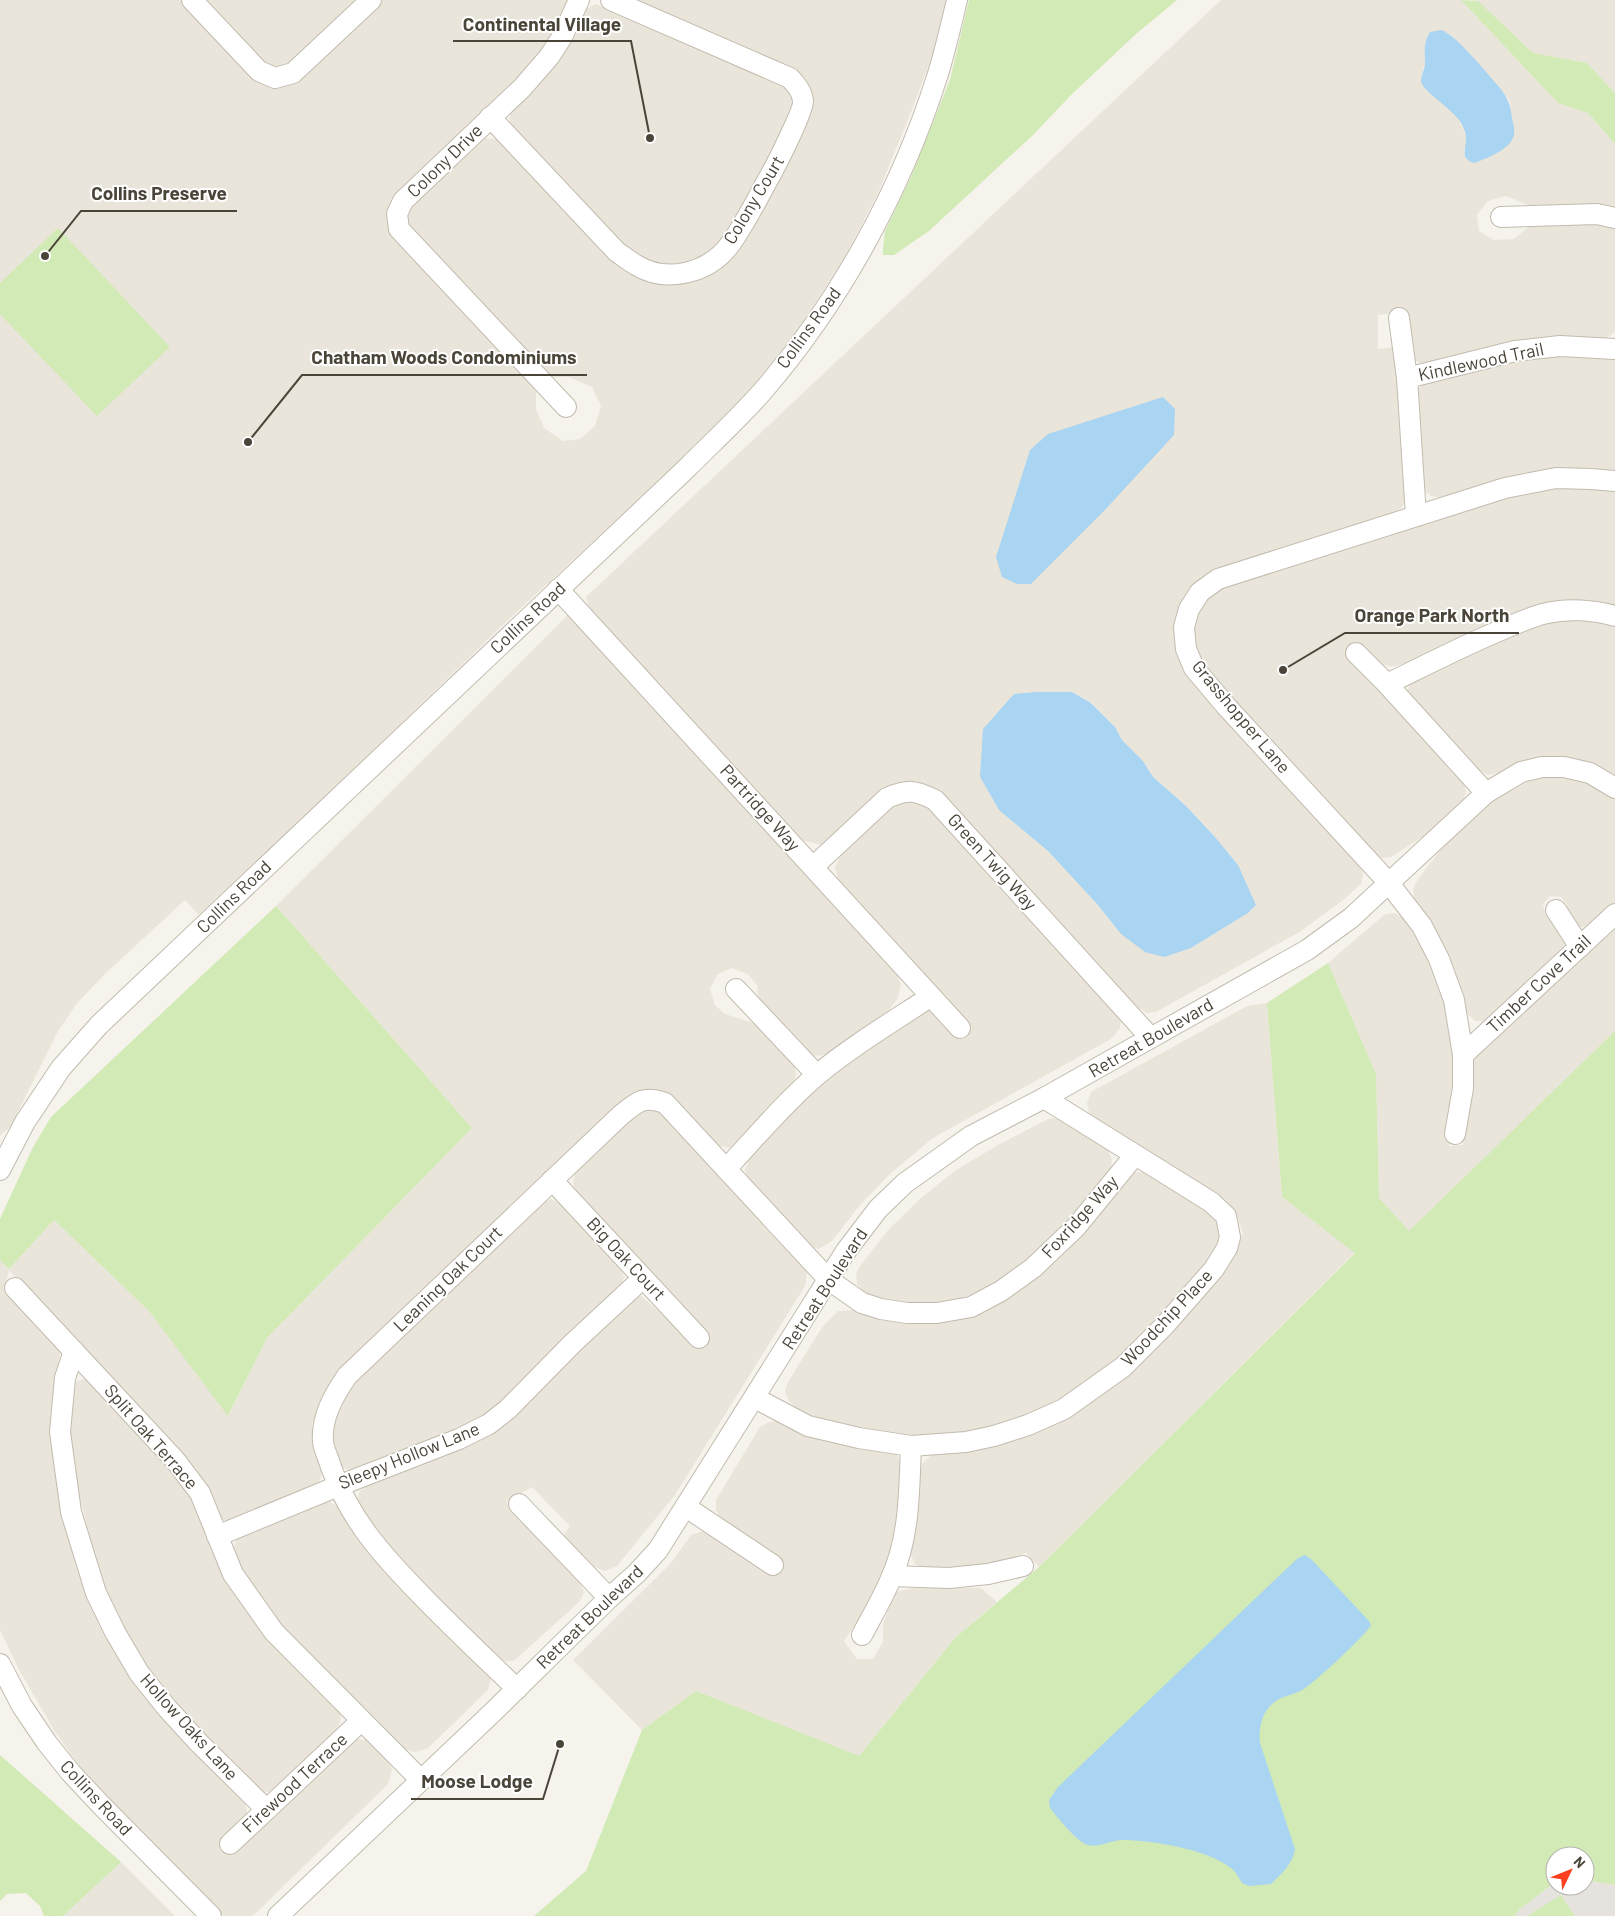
<svg xmlns="http://www.w3.org/2000/svg" width="1615" height="1916" font-family="Barlow,sans-serif">
<rect width="100%" height="100%" fill="#f6f3ec"/>
<g fill="#eae5da" fill-rule="evenodd">
<path d="M0 0H181L258 82 276 88 297 81 382 0H571L548 44 521 78 405 188 392 204 389 222 393 236 531 381 536 392V409L544 428 563 441 580 439 595 426 601 406 592 387 569 377H554L543 371 407 227 405 214 411 202 482 138 500 139 612 256 634 275 653 282 680 283 701 277 719 267 733 252 796 144 812 105 807 87 797 73 633 0H946L933 54 908 120 877 195 846 255 798 330 750 390 692 450 509 619 281 839 199 915 185 900 107 972 78 1002 58 1031 11 1126 0 1136Z"/>
<path d="M202 0H358L287 67 269 69Z"/>
<path d="M1221 0H1461L1558 103 1588 113 1615 144V211L1530 206 1506 196 1488 201 1477 215 1479 231 1494 240 1514 239 1534 222H1584L1615 227V332L1604 340 1424 365 1414 360 1410 348 1406 311 1378 315V349L1394 347 1406 495 1403 506 1394 514 1213 574 1176 629 1360 864 1363 875 1361 884 1342 901 1301 931 1156 1012 1147 1013 1136 1006 938 791 916 781 894 784 874 796 821 845 801 840 589 608 586 597ZM1446 32 1455 39 1501 89 1510 102 1512 120 1506 146 1479 161 1464 151 1467 145V137L1457 117 1435 97 1421 78 1425 63ZM1072 692 1092 703 1115 727 1122 740 1143 761 1153 777 1186 806 1215 837 1256 905 1248 913 1191 948 1121 934 1097 904 1048 851 999 810 980 777Z"/>
<path d="M1475 0H1615V93L1587 63 1533 53Z"/>
<path d="M596 4 785 85 793 94 795 106 754 186 720 243 704 257 686 266 665 267 627 251 514 132 509 119 513 107 586 9Z"/>
<path d="M1573 354 1615 355V474L1443 498 1431 496 1421 488 1414 400 1418 389 1427 382 1525 357Z"/>
<path d="M1565 486 1615 490V607L1586 601 1544 606 1505 619 1405 663 1391 667 1376 662 1356 641 1345 651 1462 779 1466 792 1462 804 1438 827 1391 857 1382 858 1371 852 1206 673 1194 651 1193 633 1197 614 1207 597 1224 584 1501 496Z"/>
<path d="M569 614 895 969 901 984 898 998 888 1011 825 1055 810 1056 758 1001 757 985 748 974 731 968 717 975 710 989 715 1005 725 1014 757 1024 793 1063 796 1073 794 1082 740 1141 730 1148 715 1145 668 1095 650 1089 623 1100 338 1373 324 1393 312 1424 313 1442 323 1467 320 1480 311 1489 233 1520H223L194 1469 9 1270 5 1287 61 1349 56 1374 87 1594 245 1802 248 1817 220 1844 232 1855 344 1746 356 1739 369 1740 388 1758 392 1770 388 1784 256 1913 252 1916H224L112 1805 80 1767 54 1730 18 1668 0 1630V1260L9 1269 54 1220 149 1311 229 1415 267 1338 472 1128 276 906Z"/>
<path d="M1576 618 1615 625V780L1503 772 1488 775 1473 767 1410 699 1408 690 1411 680 1521 629 1553 620Z"/>
<path d="M1545 775 1577 778 1604 791 1615 799V903L1591 926 1579 927 1567 914V905L1561 897 1550 896 1543 904 1545 914 1557 925 1565 942 1563 951 1487 1022 1475 1021 1464 1011 1415 904 1413 889 1418 879 1454 833 1496 796 1522 782Z"/>
<path d="M917 800 932 808 1121 1019 1120 1028 1111 1039 933 1138 890 1174 860 1205 832 1241 819 1249 806 1245 749 1182 745 1170 751 1155 820 1083 865 1046 929 1008 959 1039 972 1028 838 881 835 867 842 853 886 809 901 802Z"/>
<path d="M1395 913 1407 920 1422 940 1444 993 1454 1055V1103L1449 1146 1463 1145 1471 1097V1068L1476 1056 1615 925V1031L1409 1232 1379 1198 1376 1074 1328 963 1385 914Z"/>
<path d="M1267 1003 1282 1197 1355 1252 1039 1567 1026 1553 990 1564 927 1570 915 1564 909 1551 922 1464 933 1453 1037 1430 1191 1308 1232 1259 1243 1233 1237 1216 1226 1200 1095 1120 1089 1113 1087 1103 1091 1092 1247 1006Z"/>
<path d="M647 1108 661 1110 801 1264 807 1274 805 1286 675 1495 617 1566 605 1571 590 1565 562 1537 570 1526 532 1487 506 1502 579 1581 584 1592 580 1601 514 1661H505L490 1652 377 1536 356 1502 360 1491 370 1483 467 1444 639 1294 699 1347 576 1195 573 1183 575 1169 634 1114Z"/>
<path d="M1050 1118 1061 1119 1107 1148 1112 1159 1111 1170 1058 1234 1003 1281 947 1304 907 1306 867 1297 857 1284 856 1274 860 1266 888 1230 922 1197 956 1170 998 1145Z"/>
<path d="M1137 1172H1147L1215 1214 1222 1236 1215 1253 1182 1294 1122 1354 1075 1391 1028 1416 978 1432 916 1438 851 1430 797 1410 789 1401 785 1391 788 1382 823 1326 838 1311 855 1310 963 1317 1127 1177Z"/>
<path d="M551 1199 559 1203 620 1266 624 1277 621 1286 492 1410 473 1423 351 1471 339 1466 333 1453 331 1419 361 1372 544 1202Z"/>
<path d="M87 1378 188 1488 199 1512 216 1559 262 1628 341 1711 340 1723 335 1733 278 1789 268 1792 254 1789 177 1710 133 1651 101 1585 69 1451 70 1391 77 1381Z"/>
<path d="M781 1420 896 1453 904 1469 902 1504 886 1572 870 1603 844 1641 857 1659H873L883 1642V1624L895 1592 917 1587 981 1588 997 1602 955 1638 858 1757 696 1691 642 1730 573 1660 671 1563 691 1535 704 1531 719 1537 774 1576 782 1561 724 1522 716 1511V1500L760 1427 769 1422Z"/>
<path d="M325 1500 337 1506 356 1536 377 1561 485 1667 491 1679 488 1690 428 1748 415 1752 403 1749 263 1609 233 1552 236 1540 244 1532Z"/>
<path d="M121 1862 175 1916H63Z"/>
</g>
<path fill="#e6e2dd" d="M1585 1880 1615 1885V1916H1575L1561 1895 1527 1916H1515L1520 1909 1555 1882V1886H1585Z"/>
<g fill="#d2eab5">
<path d="M969 0H1177L1136 34 1071 95 1033 135 929 231 894 255H883V249L885 231 911 177 950 80Z"/>
<path d="M1461 0 1478 1 1533 53 1587 63 1615 93V144L1588 113 1558 103Z"/>
<path d="M58 228 170 347 97 416 0 314V283Z"/>
<path d="M276 906 472 1128 267 1338 228 1416 149 1311 54 1220 9 1269 0 1260V1219L32 1149 51 1117Z"/>
<path d="M1328 963 1376 1074 1379 1198 1409 1231 1615 1031V1885L1585 1880V1856H1555V1882L1520 1909 1515 1916H534L586 1871 642 1730 696 1691 859 1756 955 1638 1039 1567 1355 1253 1282 1197 1267 1003Z"/>
<path d="M0 1755 121 1862 63 1916H44L40 1906 26 1893 7 1894 0 1901Z"/>
<path d="M1561 1895 1575 1916H1527Z"/>
</g>
<g fill="#a9d4f2">
<path d="M1441 30C1457 35 1488 75 1501 89 1508 99 1511 106 1512 118 1513 124 1516 132 1513 138 1508 150 1486 159 1474 163L1469 161 1465 157C1464 141 1470 140 1461 123 1453 109 1422 91 1421 81 1421 75 1425 69 1425 62 1425 51 1423 43 1430 32Z"/>
<path d="M1163 397 1175 409 1174 435 1104 511 1031 584H1017L1002 577 996 557 1030 450 1048 434Z"/>
<path d="M1037 692H1072L1091 703 1115 727 1122 740 1143 761 1153 777 1186 806 1215 837 1238 865 1256 905 1248 913 1191 948 1164 957 1145 952 1121 934 1097 904 1048 851 999 810 980 777 983 729 1014 694Z"/>
<path d="M1305 1555 1311 1559 1369 1621 1371 1625C1365 1636 1316 1681 1304 1689 1296 1694 1287 1695 1279 1699 1263 1708 1258 1726 1260 1743L1295 1849C1293 1864 1281 1874 1271 1884L1249 1886 1242 1883C1240 1880 1238 1876 1236 1873 1217 1850 1151 1840 1122 1840 1111 1840 1099 1848 1088 1845 1077 1842 1057 1817 1050 1808L1049 1800 1058 1787 1281 1574 1298 1558Z"/>
</g>
<g fill="none" stroke-linecap="round" stroke-linejoin="round">
<g stroke="#c2bbae" stroke-width="22">
<g id="minor">
<path d="M192 0 259 71 275 78 293 73 371 0"/>
<path d="M490 117 617 252C623 256 629 261 636 265 667 284 710 273 731 243 746 222 758 197 771 174 777 163 804 110 803 101 802 91 796 85 790 78L611 0"/>
<path d="M1501 217 1597 214 1615 218"/>
<path d="M1399 318 1407 378 1416 516"/>
<path d="M1407 378 1515 351 1560 346 1615 349"/>
<path d="M566 407 399 229 397 214 403 201 522 88 549 57 562 37 579 0"/>
<path d="M558 589 960 1028"/>
<path d="M1356 653 1387 684 1486 793"/>
<path d="M1387 684C1422 667 1457 649 1494 633 1511 626 1529 617 1547 613 1568 608 1594 610 1615 616"/>
<path d="M813 867 887 798C908 789 915 790 935 800L1150 1037"/>
<path d="M1556 910 1580 947"/>
<path d="M736 989 817 1075"/>
<path d="M1463 1055 1615 914"/>
<path d="M1455 1134 1463 1088V1055L1454 1000 1439 959 1422 926 1388 882 1226 706 1194 668 1186 649 1184 627 1189 609 1200 592 1218 579 1505 488 1556 478 1591 479 1615 481"/>
<path d="M726 1169C756 1137 784 1103 817 1075 852 1046 892 1022 930 997"/>
<path d="M0 1170 25 1122 61 1068 99 1025 687 468C712 443 738 419 762 392 840 302 901 190 937 77 945 52 951 25 957 0"/>
<path d="M552 1180 699 1338"/>
<path d="M15 1288 175 1460 200 1493 233 1574 274 1632 421 1780"/>
<path d="M74 1351 65 1378 60 1432 71 1512 96 1593 115 1632 139 1673 167 1708 199 1743 266 1809"/>
<path d="M755 1398 808 1426 859 1438 911 1446 966 1442 994 1436 1028 1425 1064 1409 1123 1367 1165 1325 1214 1269 1227 1248 1230 1237 1226 1216 1211 1202 1044 1098"/>
<path d="M519 1504 609 1598"/>
<path d="M686 1507 773 1565"/>
<path d="M217 1536 338 1486 459 1439 489 1424 508 1409 573 1343 643 1278"/>
<path d="M892 1576 949 1578 988 1574 1023 1566"/>
<path d="M862 1635C872 1616 884 1596 892 1576 910 1535 909 1490 911 1446"/>
<path d="M0 1664 22 1706 47 1743 71 1773 100 1804 211 1916"/>
<path d="M517 1689C485 1658 453 1628 422 1596 383 1556 350 1520 331 1467 329 1459 324 1450 323 1442 321 1417 334 1395 347 1376L621 1115C637 1102 644 1095 665 1103L829 1280 862 1303 881 1309 907 1313H937L971 1307 1001 1291 1033 1268 1076 1227 1135 1155"/>
<path d="M230 1844 361 1721"/>
<path d="M278 1916 493 1712 609 1598 637 1573 658 1550 846 1251 878 1209 905 1183 971 1136 1044 1098 1307 950 1351 918 1486 793 1521 772 1542 767H1564L1590 773 1615 788"/>
</g>
</g>
<use href="#minor" stroke="#fff" stroke-width="20"/>
</g>
<g text-anchor="middle" stroke-width="4" stroke-linejoin="round" paint-order="stroke">
<g font-size="18" fill="#4b4439" stroke="#fff">
<text transform="translate(445 161) rotate(-44)" y="6">Colony Drive</text>
<text transform="translate(754 200) rotate(-59)" y="6">Colony Court</text>
<text transform="translate(809 328) rotate(-54)" y="6">Collins Road</text>
<text transform="translate(1481 362) rotate(-12)" y="6">Kindlewood Trail</text>
<text transform="translate(528 618) rotate(-43)" y="6">Collins Road</text>
<text transform="translate(1241 717) rotate(50)" y="6">Grasshopper Lane</text>
<text transform="translate(760 808) rotate(48)" y="6">Partridge Way</text>
<text transform="translate(992 862) rotate(48)" y="6">Green Twig Way</text>
<text transform="translate(234 897) rotate(-44)" y="6">Collins Road</text>
<text transform="translate(1539 984) rotate(-43)" y="6">Timber Cove Trail</text>
<text transform="translate(1151 1038) rotate(-30)" y="6">Retreat Boulevard</text>
<text transform="translate(1080 1217) rotate(-48)" y="6">Foxridge Way</text>
<text transform="translate(626 1259) rotate(47)" y="6">Big Oak Court</text>
<text transform="translate(448 1279) rotate(-44)" y="6">Leaning Oak Court</text>
<text transform="translate(825 1289) rotate(-57)" y="6">Retreat Boulevard</text>
<text transform="translate(1167 1318) rotate(-47)" y="6">Woodchip Place</text>
<text transform="translate(151 1437) rotate(49)" y="6">Split Oak Terrace</text>
<text transform="translate(409 1456) rotate(-22)" y="6">Sleepy Hollow Lane</text>
<text transform="translate(590 1617) rotate(-44)" y="6">Retreat Boulevard</text>
<text transform="translate(189 1727) rotate(48)" y="6">Hollow Oaks Lane</text>
<text transform="translate(295 1783) rotate(-43)" y="6">Firewood Terrace</text>
<text transform="translate(96 1798) rotate(47)" y="6">Collins Road</text>
</g>
</g>
<path fill="none" stroke="#4b4439" stroke-width="2" d="M650 138L631 41H453M45 256L81 211H237M248 442L302 375H587M1283 670L1345 633H1519M560 1744L543 1799H411"/>
<g fill="#4b4439" stroke="#fff" stroke-width="2">
<circle cx="650" cy="138" r="5"/>
<circle cx="45" cy="256" r="5"/>
<circle cx="248" cy="442" r="5"/>
<circle cx="1283" cy="670" r="5"/>
<circle cx="560" cy="1744" r="5"/>
</g>
<g font-size="19" text-anchor="middle" font-weight="bold" fill="#4b4439" stroke="#fff" stroke-width="4" stroke-linejoin="round" paint-order="stroke">
<text x="542" y="31">Continental Village</text>
<text x="159" y="200">Collins Preserve</text>
<text x="444" y="364">Chatham Woods Condominiums</text>
<text x="1432" y="622">Orange Park North</text>
<text x="477" y="1788">Moose Lodge</text>
</g>
<g transform="translate(1570 1871) rotate(47)"><circle r="24" fill="#ffffff" stroke="#b7b4b0"/>
<path d="M0-4L9 19L0 12L-9 19Z" fill="#fc3f1d"/>
<text y="-8" font-size="14" font-weight="bold" text-anchor="middle" fill="#4b4439">N</text>
</g>
</svg>
